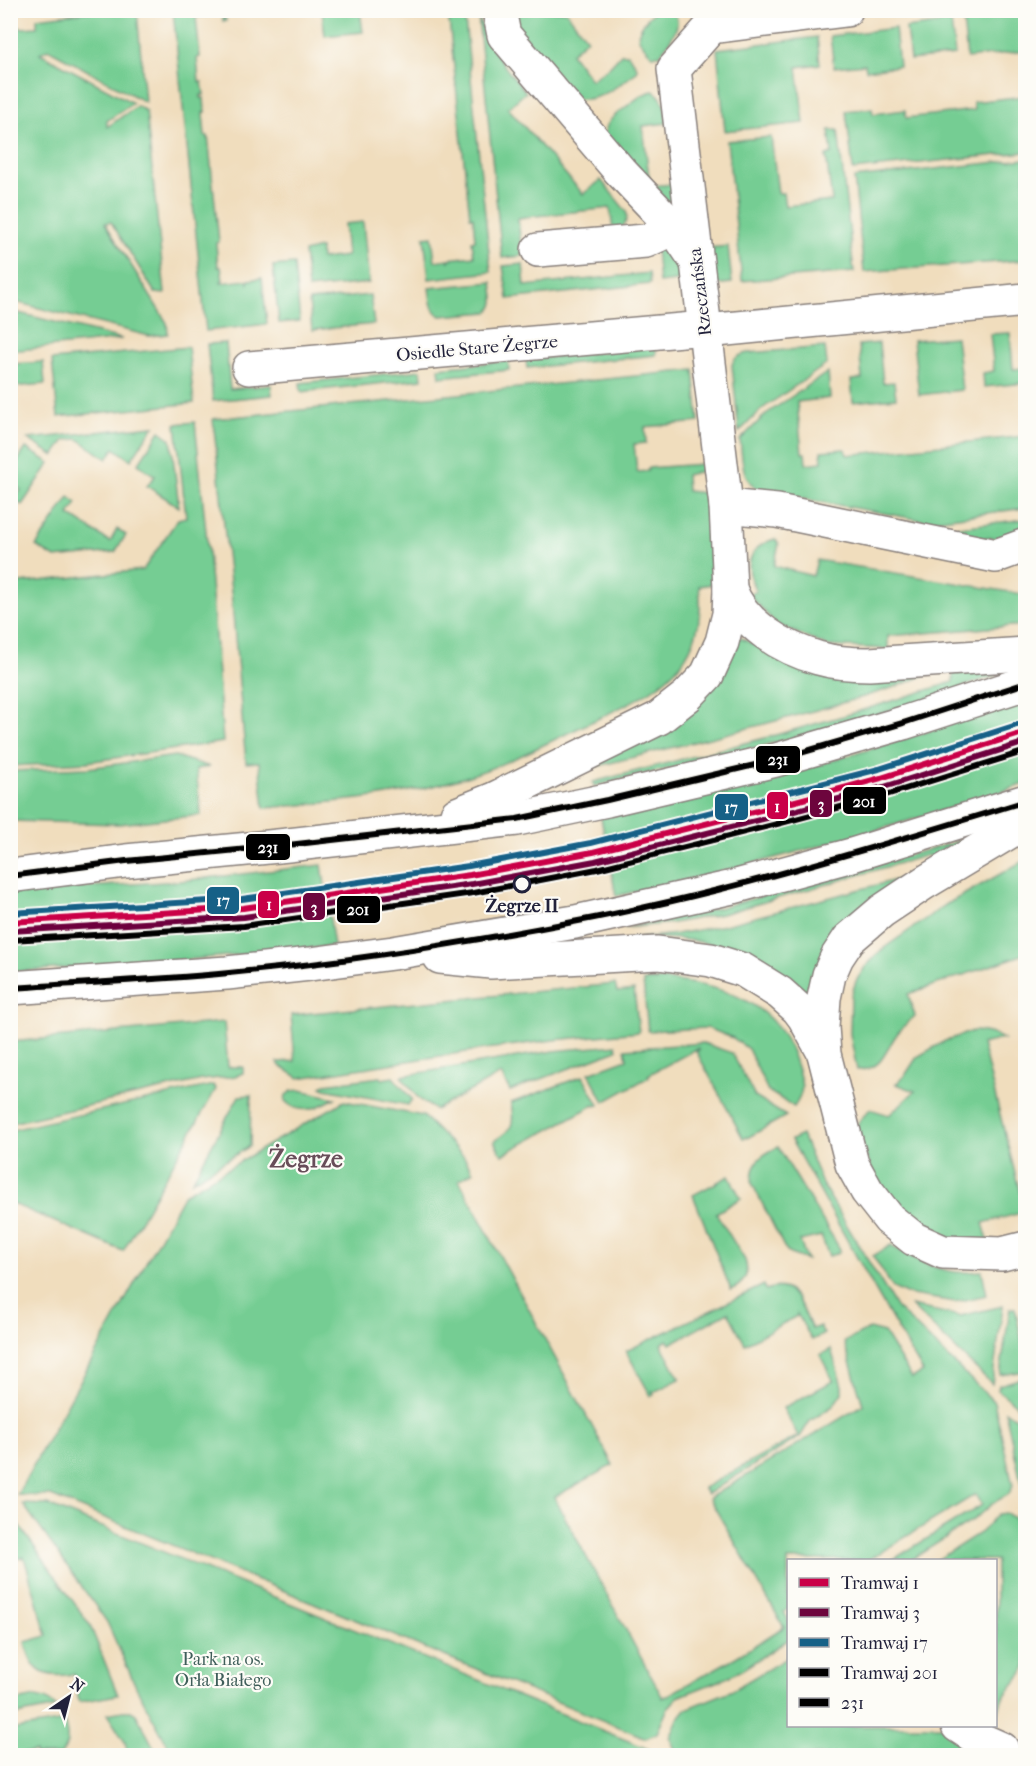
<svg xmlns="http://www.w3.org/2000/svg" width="1036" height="1766" font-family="'IM FELL French Canon',serif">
<rect width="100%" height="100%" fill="#fdfcf7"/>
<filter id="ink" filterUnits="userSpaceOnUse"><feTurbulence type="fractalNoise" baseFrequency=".0167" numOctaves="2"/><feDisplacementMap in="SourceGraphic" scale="12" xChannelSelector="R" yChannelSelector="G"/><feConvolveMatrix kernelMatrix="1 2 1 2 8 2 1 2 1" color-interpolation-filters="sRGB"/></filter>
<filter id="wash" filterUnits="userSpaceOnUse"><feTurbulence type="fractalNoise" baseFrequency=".008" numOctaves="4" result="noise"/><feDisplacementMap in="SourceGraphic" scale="24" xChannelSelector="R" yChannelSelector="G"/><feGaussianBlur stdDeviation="1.35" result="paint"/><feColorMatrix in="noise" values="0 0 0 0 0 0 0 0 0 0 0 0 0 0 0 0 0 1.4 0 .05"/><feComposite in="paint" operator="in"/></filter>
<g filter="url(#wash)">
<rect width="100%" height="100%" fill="#f0ddbd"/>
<g fill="#74cd93" stroke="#4b7867" stroke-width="1.5">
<path d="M103 10 137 11 145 102 48 49 40 53 133 103 107 121V127L137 106 146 111 165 294 155 293 111 222 105 223 167 323 168 334 149 336 11 301V23L21 28 37 27V18Z"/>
<path d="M173 11H224L226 21H223L222 14 196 17 200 57 197 58 199 82H202L204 95H201V98H204L205 112 203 113 205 136H208L219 242 216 243 218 267H221L223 281H221V283L247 280 248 283 249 280 262 278 267 324 206 331Z"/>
<path d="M322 11H360L363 32 325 36Z"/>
<path d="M448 11H464L491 272 429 279 424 237 432 236 435 261 448 259 449 262V259L474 256 472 241 475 240 473 217H470Z"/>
<path d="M504 11H566L587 39 571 53 591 80 609 67 621 54H628L637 67V72C617 86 601 102 575 99Z"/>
<path d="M655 11H672C686 24 668 42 660 55H652C648 50 642 45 639 39 635 31 649 16 655 11Z"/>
<path d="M1025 14V51L967 58 963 20Z"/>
<path d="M478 16C490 49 503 66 526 92L508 108 583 194 601 180 626 211C629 221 624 229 613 230L610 208 518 218 522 256 502 258Z"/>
<path d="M951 22 955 55 910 60 906 28Z"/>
<path d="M895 28 899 66 866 70 865 64 834 67 830 36Z"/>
<path d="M817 37 820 64 797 67 804 123 725 131 717 49Z"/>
<path d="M653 91C666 98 665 110 667 123L643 126 650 186 674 184C675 196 681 210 667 213L661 209C649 195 605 151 605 136 604 124 613 116 622 110 632 103 641 93 653 91Z"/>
<path d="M1025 96V152L853 170 846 111 872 108 873 114 905 110 906 118 974 110 973 102Z"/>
<path d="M829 130H838L854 272 742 281 727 141 771 137 778 193H783L785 206 832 201 826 155 832 154Z"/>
<path d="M1025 159V260L864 272 854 178Z"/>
<path d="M363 222 369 283 308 289 304 252 320 248 321 259 347 256 344 224Z"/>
<path d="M728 246 732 283 712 285 708 248Z"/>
<path d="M656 249C681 248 680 260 685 280L659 283Z"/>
<path d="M294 264 300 321 279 323 273 266Z"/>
<path d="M523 264 525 286 649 273 650 284 508 299 503 266Z"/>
<path d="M492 282C493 292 498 306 488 312L441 316C430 311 431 300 429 288Z"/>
<path d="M370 295 374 324 312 330 309 301Z"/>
<path d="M11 311 122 339 11 351Z"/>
<path d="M1010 333 1013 369 1025 368V383L984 387 983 373 994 371 990 334Z"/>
<path d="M956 337 962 390 919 395 913 340Z"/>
<path d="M226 343 230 389 271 385 272 395 213 401 207 344Z"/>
<path d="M879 343 883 383 894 382 896 398 853 402 851 380 862 379 859 345Z"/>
<path d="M656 346V355L527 368 526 360Z"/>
<path d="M188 347 194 403 58 417 52 360Z"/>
<path d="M825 347 827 364 762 409 739 432 732 365C734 357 740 355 747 353Z"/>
<path d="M508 361 509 370 440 377 439 368Z"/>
<path d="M43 362 45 384 13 387 11 364Z"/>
<path d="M421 370 422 379 301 392 300 383Z"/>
<path d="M694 370 699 422 645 427 646 443 634 444 637 472 648 471V468L702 464 703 471 686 475 687 491 705 493 713 584 699 586C709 670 651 693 587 724 547 743 508 764 466 777 400 798 332 802 264 808L259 762 246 763 231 591 213 419Z"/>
<path d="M828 372 830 398 797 402 802 453H805L806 464 822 462 821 451 845 449 847 455 1025 436V508L927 521 759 491C740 477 743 461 740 440L766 414Z"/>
<path d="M195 422 211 582 223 742 87 762 11 766V584L143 570 178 519 186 517 176 424Z"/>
<path d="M154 426 131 460 114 448 107 459 78 439 65 440 54 456 28 439Z"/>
<path d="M160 431 171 439 179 507 147 486 155 476 138 464Z"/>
<path d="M26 448 50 463 22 505 13 500 21 490 11 483V471Z"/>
<path d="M69 497 77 503 69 515 110 542 117 529 126 535 115 552 55 558 36 546Z"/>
<path d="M1025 519V537L980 538 943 529Z"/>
<path d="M775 539 779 544 774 566 813 576 817 560 1022 594 1025 578V625L888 636V649L827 646 776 624 749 595 756 591C744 567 747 547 775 539Z"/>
<path d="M739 637 763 649 927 674C890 691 848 701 809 712 736 732 663 750 590 768Z"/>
<path d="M996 670 997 673 995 676C961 687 928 699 895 709 796 739 695 763 594 786L593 782 765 738 850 714 953 682V672Z"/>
<path d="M1025 699V784C891 829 755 865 616 896L601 818C673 801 746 785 817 765 887 745 957 723 1025 699Z"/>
<path d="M175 756 210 767 196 769 201 815 119 824 11 821V771L88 768Z"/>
<path d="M983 834 933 862 928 855 722 914 673 923 624 928 714 909 804 885Z"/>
<path d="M1025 860V954L908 994 915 1016C908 1022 900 1029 895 1037 883 1055 882 1070 857 1070L850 1034 851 996 856 981 865 967 884 948 947 904Z"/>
<path d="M322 865 334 946 184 960 11 972 10 892 180 881Z"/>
<path d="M899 879 902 882 807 995H804C799 989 793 983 787 978 755 952 700 938 659 938 648 938 637 940 626 940L676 934 725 925Z"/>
<path d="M665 980C724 985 778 1002 796 1064 802 1083 806 1090 794 1107L768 1091 748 1049 733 1038 707 1028 648 1031 643 981Z"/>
<path d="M615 984 617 992 634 990 639 1032 553 1040 479 1050 299 1078 280 1066 278 1062 295 1061 291 1015Z"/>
<path d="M224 1022 228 1067H243V1073L236 1076 202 1080 11 1123V1042Z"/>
<path d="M973 1031C985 1031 993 1033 1003 1039L982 1044 1020 1193 1025 1192V1212L983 1223 989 1244 942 1242 883 1200 855 1128 860 1120 870 1109 889 1115 915 1091 896 1084 906 1074 917 1057 945 1041Z"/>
<path d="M703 1043 732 1053 755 1097 786 1116 747 1138 746 1137 743 1138 696 1051 699 1050 698 1048 648 1075 649 1077 604 1102 589 1073 627 1059 625 1049Z"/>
<path d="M616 1045 617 1050 510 1091 501 1074 435 1110 418 1098 401 1076 553 1051Z"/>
<path d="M583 1076 599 1105 595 1106 594 1105 502 1155 494 1141C513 1129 515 1125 511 1103Z"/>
<path d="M380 1077 382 1079 393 1077 412 1099 408 1105 325 1089 321 1087 325 1084Z"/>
<path d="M213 1085 216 1089 123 1251 11 1203V1130Z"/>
<path d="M300 1090 335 1098C319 1107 301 1117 285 1101L286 1095 292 1091Z"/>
<path d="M251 1095 250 1146 192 1181 239 1096Z"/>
<path d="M344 1101 423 1116 464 1157 473 1172 459 1180 613 1465 554 1497 663 1698 736 1657 784 1627 709 1498 863 1405 844 1342 869 1329 884 1333 912 1378 923 1372 878 1295 791 1140 802 1135 822 1184 896 1307 994 1402 1013 1486 1009 1494 993 1503 972 1521 911 1560H892L982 1505 976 1494 868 1560H788V1609L784 1612 788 1619V1640L743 1669 726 1678 678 1697 668 1708 657 1733 646 1738 51 1496 17 1495 184 1194Z"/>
<path d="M778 1147 840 1249 839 1253 829 1256 821 1236 800 1241 807 1260 790 1254 784 1247 752 1183C752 1162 759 1156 778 1147Z"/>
<path d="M729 1176 741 1198 716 1213 745 1260C750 1275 744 1284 731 1290L693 1195Z"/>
<path d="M891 1245C911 1258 933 1270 957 1272 965 1273 974 1271 982 1271L987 1295 955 1302 906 1294 893 1288 873 1256Z"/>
<path d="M764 1285 766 1290C795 1278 802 1309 812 1329L820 1326 824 1334 812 1340 797 1314V1316L745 1344 728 1312 670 1344 667 1340 661 1344 680 1379 654 1392 652 1391 654 1395 651 1396 626 1351Z"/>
<path d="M911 1306 960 1316 1003 1306 992 1384Z"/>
<path d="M1010 1308H1015L1025 1356V1371L1000 1375Z"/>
<path d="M831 1349 842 1386V1393L833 1406 810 1421 800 1437 707 1494 703 1488 798 1436 783 1408 833 1381 834 1382 820 1355Z"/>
<path d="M1025 1377H1026L1025 1412 998 1390 999 1385Z"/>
<path d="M1005 1411 1025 1425V1484L1021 1482Z"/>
<path d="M23 1504 48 1505 663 1755H173L137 1689 107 1622Z"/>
<path d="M1005 1513 1014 1518 1016 1521 1025 1566 1026 1667 1022 1674 1002 1699 996 1723V1560H937L981 1532 998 1514Z"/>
<path d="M11 1514 90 1625 118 1695 79 1702 74 1674C44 1679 32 1673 25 1642L47 1636 24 1557 11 1560Z"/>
<path d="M788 1657V1726H995L986 1756 688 1755 675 1750 670 1738 678 1719 686 1709 733 1690Z"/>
<path d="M36 1697 45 1699 57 1707 11 1716V1702Z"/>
<path d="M123 1711H131L136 1714 158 1755H128L125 1742 107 1714Z"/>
<path d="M64 1721C68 1734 70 1745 60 1755H36L35 1752 11 1755V1730Z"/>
</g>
</g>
<g filter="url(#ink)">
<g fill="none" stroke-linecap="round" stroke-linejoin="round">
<g stroke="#89807c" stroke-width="36">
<g id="minor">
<path d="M499 10 504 35 620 171 674 228 695 259"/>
<path d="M711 27 846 10"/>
<path d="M538 250 646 241 674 228"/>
<path d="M706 331 1026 300"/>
<path d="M249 368 705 328"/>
<path d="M726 506 777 511 996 556 1026 545"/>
<path d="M730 589C743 625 783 648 818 658 835 663 852 664 869 664L1026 654"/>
<path d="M457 814 494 799 659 718 687 696 707 675 722 642 729 614 730 589 726 506 674 69 711 27 718 10"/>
<path d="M1026 822 924 883 882 911 849 939 837 957 829 975 824 998 822 1027 824 1054 852 1164 867 1191 889 1219 914 1239 943 1252 1002 1254 1026 1248"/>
<path d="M10 876 126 861 288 845 517 819 607 800 776 760 903 723 1026 683"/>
<path d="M440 957 491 962 658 953 711 960 743 970 780 993 798 1009 804 1017 823 1051"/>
<path d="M10 988 227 973 310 964 393 953 575 922 733 887 852 855 1026 801"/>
<path d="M958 1726 975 1737 1002 1749 1000 1756"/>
</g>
</g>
<use href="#minor" stroke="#fff" stroke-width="33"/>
<g stroke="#fdfcf7" stroke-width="10">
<g id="bus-1">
<path d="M10 876 126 861 288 845 517 819 607 800 776 760 903 723 1026 683"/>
<path d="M10 988C83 983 156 980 229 973 344 962 459 944 573 922 727 893 876 847 1026 801"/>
</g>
</g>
<use href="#bus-1" stroke="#000" stroke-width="6"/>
<g stroke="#fdfcf7" stroke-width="10">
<path id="tram-1" d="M10 922 243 908 470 875 593 852 777 806 881 778 1026 732"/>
</g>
<g stroke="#fdfcf7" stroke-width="10">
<path id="tram-2" d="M11 931 244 917 472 884 595 861 779 815 884 787 1026 742"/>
</g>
<g stroke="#fdfcf7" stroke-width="10">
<path id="tram-3" d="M10 913 242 899 469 866 591 843 879 769 1023 723"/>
</g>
<g stroke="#fdfcf7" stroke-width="10">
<path id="tram-4" d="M11 940 244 926 473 893 597 869 781 823 886 795 1026 751"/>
</g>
<use href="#tram-1" stroke="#ca0047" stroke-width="6"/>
<use href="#tram-2" stroke="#6d053d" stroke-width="6"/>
<use href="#tram-3" stroke="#166187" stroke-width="6"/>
<use href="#tram-4" stroke="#000" stroke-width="6"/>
</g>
</g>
<circle fill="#fdfcf7" stroke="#22223b" stroke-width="3" cx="522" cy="884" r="8"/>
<g text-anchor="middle" stroke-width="4.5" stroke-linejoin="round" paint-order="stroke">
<g font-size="18" fill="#22223b" stroke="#fdfcf7">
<text transform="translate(700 292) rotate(-97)" y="6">Rzeczańska</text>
<text transform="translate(477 348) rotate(-5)" y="6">Osiedle Stare Żegrze</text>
</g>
<g font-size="18" font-weight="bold" fill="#22223b" stroke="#fdfcf7">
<text x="522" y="912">Żegrze II</text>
</g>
<g font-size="18" fill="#3f5e5a" stroke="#fdfcf7">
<text x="223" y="1665">Park na os.<tspan x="223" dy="21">Orła Białego</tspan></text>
</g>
<g font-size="24" font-weight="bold" fill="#684d59" stroke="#fdfcf7">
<text x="306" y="1167">Żegrze</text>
</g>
</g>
<g stroke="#fdfcf7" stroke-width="2">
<rect x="755" y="745" width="46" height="29" rx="6" fill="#000"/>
<rect x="842" y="786" width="45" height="29" rx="6" fill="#000"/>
<rect x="809" y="789" width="24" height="29" rx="6" fill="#6d053d"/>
<rect x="766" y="791" width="23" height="29" rx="6" fill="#ca0047"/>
<rect x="714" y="793" width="35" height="28" rx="6" fill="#166187"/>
<rect x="245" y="833" width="46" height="28" rx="6" fill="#000"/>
<rect x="206" y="886" width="34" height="29" rx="6" fill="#166187"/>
<rect x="257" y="890" width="23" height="29" rx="6" fill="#ca0047"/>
<rect x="302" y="892" width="24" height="29" rx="6" fill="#6d053d"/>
<rect x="336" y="895" width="45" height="29" rx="6" fill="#000"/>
</g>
<g font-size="16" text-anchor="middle" font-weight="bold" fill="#fff">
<text x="778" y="765">231</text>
<text x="864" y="807">201</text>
<text x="821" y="810">3</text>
<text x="777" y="812">1</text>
<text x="731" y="813">17</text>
<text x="268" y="853">231</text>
<text x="223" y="906">17</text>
<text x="269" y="910">1</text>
<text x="314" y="913">3</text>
<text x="358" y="915">201</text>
</g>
<rect width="1036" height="1766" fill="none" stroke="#fdfcf7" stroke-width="36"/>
<rect x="787" y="1559" width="210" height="168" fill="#fdfcf7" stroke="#a5a5ac" stroke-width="1.5"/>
<rect x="799" y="1578" width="30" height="9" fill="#ca0047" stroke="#a5a5ac" stroke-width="1.5"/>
<text x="841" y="1589" font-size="18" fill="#22223b">Tramwaj 1</text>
<rect x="799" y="1608" width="30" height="9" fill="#6d053d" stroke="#a5a5ac" stroke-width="1.5"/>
<text x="841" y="1619" font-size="18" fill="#22223b">Tramwaj 3</text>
<rect x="799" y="1638" width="30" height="9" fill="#166187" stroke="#a5a5ac" stroke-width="1.5"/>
<text x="841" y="1649" font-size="18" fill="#22223b">Tramwaj 17</text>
<rect x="799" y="1668" width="30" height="9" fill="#000000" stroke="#a5a5ac" stroke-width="1.5"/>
<text x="841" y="1679" font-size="18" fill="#22223b">Tramwaj 201</text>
<rect x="799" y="1698" width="30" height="9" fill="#000000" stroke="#a5a5ac" stroke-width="1.5"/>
<text x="841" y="1709" font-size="18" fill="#22223b">231</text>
<g transform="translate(69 1697) rotate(35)" stroke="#fdfcf7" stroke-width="4.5" paint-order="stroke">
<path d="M0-4.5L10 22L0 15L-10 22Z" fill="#22223b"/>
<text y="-9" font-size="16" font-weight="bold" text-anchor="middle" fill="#22223b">N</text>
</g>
</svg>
